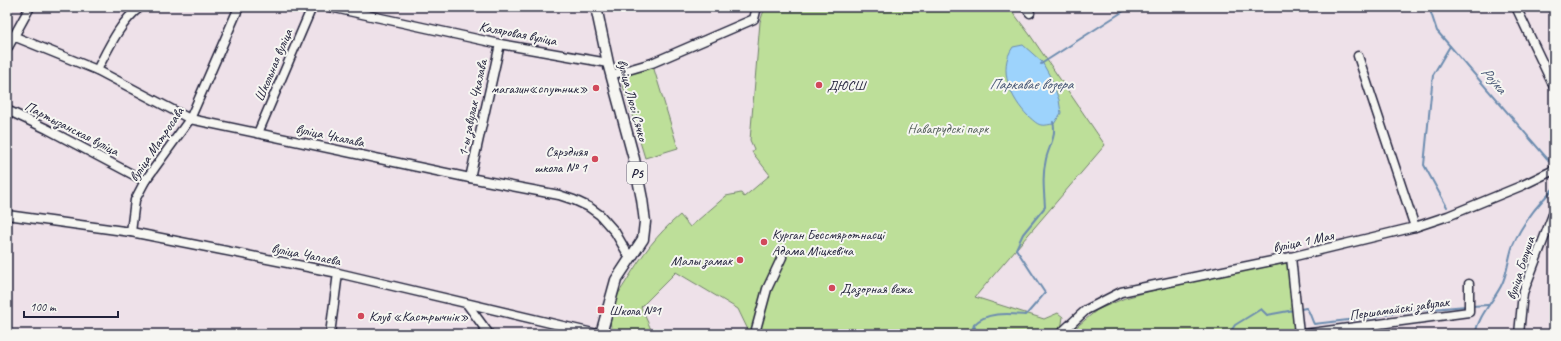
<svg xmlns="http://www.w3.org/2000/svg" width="1561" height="341" font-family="Caveat,sans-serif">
<rect width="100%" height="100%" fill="#eee1e9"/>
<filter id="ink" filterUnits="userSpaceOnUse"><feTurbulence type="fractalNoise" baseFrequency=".025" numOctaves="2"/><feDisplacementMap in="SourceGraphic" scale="8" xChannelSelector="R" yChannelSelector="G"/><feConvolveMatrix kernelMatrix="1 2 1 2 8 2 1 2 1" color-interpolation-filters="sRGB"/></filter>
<g filter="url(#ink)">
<g fill="#bddf99" stroke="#70806a">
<path d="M765 7H1009L1030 35 1105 145 975 297 1044 319 1058 313 1063 317 1061 330 1056 334H750L738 309 676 272 641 307 653 334H614C603 314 617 296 627 280 642 255 657 234 680 215L690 227 726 196 741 193 744 197 770 175 752 152 754 149 750 140 760 22Z"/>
<path d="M653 66 678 148 645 158 620 76Z"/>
<path d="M1287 263 1295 334H1068L1097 310 1125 298 1192 280Z"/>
</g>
<path fill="#9dd3fc" stroke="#6c8caf" d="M1023 45 1042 62 1051 78 1059 100 1061 113 1054 124C1050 124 1045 126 1041 125 1036 124 1032 119 1028 116 1011 99 997 69 1013 47Z"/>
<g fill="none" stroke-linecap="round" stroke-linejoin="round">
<g stroke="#6c8caf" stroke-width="2">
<path d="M1429 7 1437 31 1551 163"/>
<path d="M1041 64 1130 7"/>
<path d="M1447 207 1424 165 1433 75 1450 46"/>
<path d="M1472 306 1488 305"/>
<path d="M1301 309 1306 308C1310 311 1311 319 1314 324L1374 317 1389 313 1466 306"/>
<path d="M974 325 977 334"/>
<path d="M971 334C972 332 973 327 974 325 986 311 1011 314 1026 315L1045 293 1016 249 1023 234 1045 207C1044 191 1042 175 1046 159 1049 146 1057 136 1053 122"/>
<path d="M1229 334 1235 325 1261 309 1267 315 1294 310"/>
<path d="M1475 334C1479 315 1492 303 1501 286 1508 273 1508 258 1513 245 1522 224 1538 204 1554 188"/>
</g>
<g stroke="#22223b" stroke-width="11">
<g id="minor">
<path d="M330 7 500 44 608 63"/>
<path d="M1025 7 1030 13"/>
<path d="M1516 7 1554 87"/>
<path d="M13 36 97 70 190 119 470 178 559 195 574 200 589 207 600 215 615 232 630 258"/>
<path d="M7 49 30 7"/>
<path d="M1358 56 1415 227"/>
<path d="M97 70C108 49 120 22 140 7"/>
<path d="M611 75 652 63 754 19 757 7"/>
<path d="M7 110 47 129 145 181"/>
<path d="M258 133 312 7"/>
<path d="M470 178 500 44"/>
<path d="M7 215 131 232 338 273 597 334"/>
<path d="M131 232 135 200 145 181 190 119 239 7"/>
<path d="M1291 257 1299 334"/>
<path d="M467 304 489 334"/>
<path d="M755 333 767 289 782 257 780 254"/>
<path d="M330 334 338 273"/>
<path d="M1060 334 1086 310 1121 292 1291 257 1415 227 1448 216 1521 186 1554 170"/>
<path d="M1304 334 1469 312V284"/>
<path d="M1519 334 1523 293 1554 212"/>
</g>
</g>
<g stroke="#22223b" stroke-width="13">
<path id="major" d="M596 7 608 63 634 159 642 199 645 222 643 239 616 280 601 334"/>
</g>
<use href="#minor" stroke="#f6f6f2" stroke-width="8"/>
<use href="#major" stroke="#f6f6f2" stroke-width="10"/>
</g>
</g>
<g fill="#d1495b" stroke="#f6f6f2" stroke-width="1.5">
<circle cx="819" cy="85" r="4"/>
<circle cx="596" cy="88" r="4"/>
<circle cx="595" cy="159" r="4"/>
<circle cx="764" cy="242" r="4"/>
<circle cx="740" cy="260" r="4"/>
<circle cx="832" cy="288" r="4"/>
<rect x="597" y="306" width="8" height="8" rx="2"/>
<circle cx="361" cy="316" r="4"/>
</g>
<g text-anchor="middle" stroke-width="4" stroke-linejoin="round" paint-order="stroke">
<rect fill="#f6f6f2" stroke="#626272" stroke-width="1" x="627" y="162" width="20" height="22" rx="3"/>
<g font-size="13" font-weight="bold" fill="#22223b">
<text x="637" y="178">Р5</text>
</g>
<g font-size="14" fill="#22223b" stroke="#f6f6f2">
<text transform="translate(518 33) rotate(11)" y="5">Каляровая вуліца</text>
<text transform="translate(273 65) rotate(-67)" y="5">Школьная вуліца</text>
<text transform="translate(633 100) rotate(75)" y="5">вуліца Люсі Сячко</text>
<text transform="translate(472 108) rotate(-78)" y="5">1-ы завулак Чкалава</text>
<text transform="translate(72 128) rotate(27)" y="5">Партызанская вуліца</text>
<text transform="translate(330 135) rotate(12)" y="5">вуліца Чкалава</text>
<text transform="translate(156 144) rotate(-56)" y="5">вуліца Матросава</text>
<text transform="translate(1303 241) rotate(-12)" y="5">вуліца 1 Мая</text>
<text transform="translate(306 254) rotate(11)" y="5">вуліца Чапаева</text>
<text transform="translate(1520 268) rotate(-72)" y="5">вуліца Белуша</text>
<text transform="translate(1399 308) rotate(-8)" y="5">Першамайскі завулак</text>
</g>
<g font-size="14" fill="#22223b" stroke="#f6f6f2" text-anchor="start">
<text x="827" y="90">ДЮСШ</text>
<text x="588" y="93" text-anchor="end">магазин«спутник»</text>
<text x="587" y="156" text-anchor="end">Сярэдняя<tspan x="587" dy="16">школа № 1</tspan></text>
<text x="772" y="239">Курган Бессмяротнасці<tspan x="772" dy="16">Адама Міцкевіча</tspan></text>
<text x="732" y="265" text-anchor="end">Малы замак</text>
<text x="840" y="293">Дазорная вежа</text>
<text x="609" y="315">Школа №1</text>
<text x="369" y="321">Клуб «Кастрычнік»</text>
</g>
<g font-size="14" fill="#505b57" stroke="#f6f6f2">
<text x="948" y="133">Навагрудскі парк</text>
</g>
<g font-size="15" font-style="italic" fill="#475775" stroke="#f6f6f2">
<text transform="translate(1494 80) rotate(49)" y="5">Роўка</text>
<text x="1031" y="89">Паркавае возера</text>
</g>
</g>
<rect width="1561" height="341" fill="none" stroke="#f6f6f2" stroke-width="24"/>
<rect x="12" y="12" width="1537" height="317" fill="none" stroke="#22223b" stroke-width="1.5" filter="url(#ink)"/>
<path d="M24 311v6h94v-6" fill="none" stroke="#22223b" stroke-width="2"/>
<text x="30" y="311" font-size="12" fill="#22223b" stroke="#f6f6f2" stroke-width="3" paint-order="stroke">100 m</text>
</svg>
